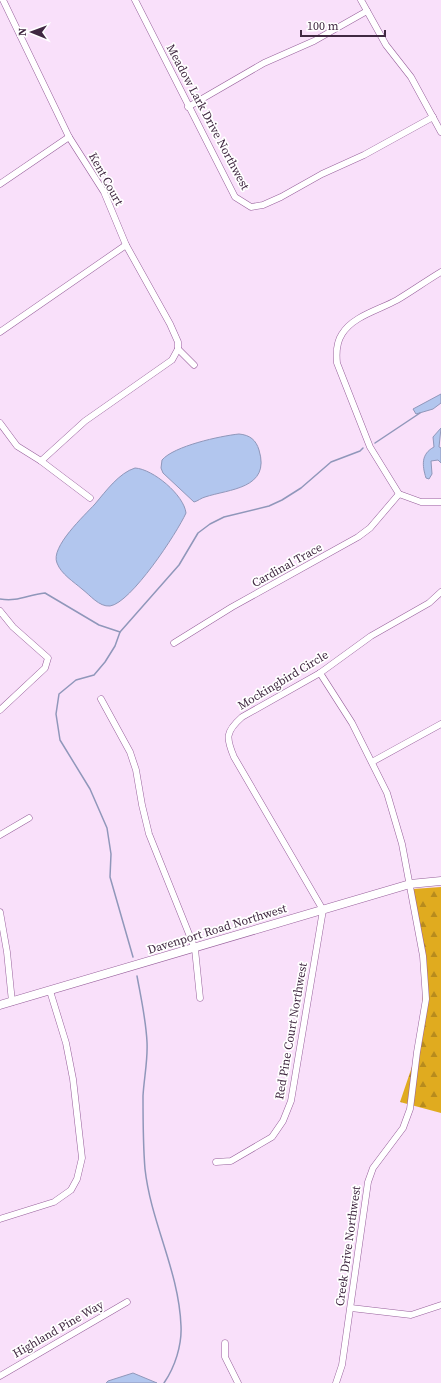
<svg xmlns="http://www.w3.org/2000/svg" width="441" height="1383" font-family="'Source Serif 4',serif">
<defs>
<pattern id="forest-firs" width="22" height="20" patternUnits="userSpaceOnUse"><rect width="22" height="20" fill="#e0ab1f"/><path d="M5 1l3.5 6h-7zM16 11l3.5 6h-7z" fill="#b78b1d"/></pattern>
</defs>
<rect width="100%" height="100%" fill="#f9e0fa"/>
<path fill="url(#forest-firs)" d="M441 887V1113L400 1102 420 1043 424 976 413 889Z"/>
<g fill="#b2c6ee" stroke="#9097ba">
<path d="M441 394V403L433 409 416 414 413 409Z"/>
<path d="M441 428 439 447 441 448V463L438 460 431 461 432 474 429 479 426 478C422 465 421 454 434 447L433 437Z"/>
<path d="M239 434C250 435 256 440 259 450 271 489 229 489 205 497 201 498 198 501 194 502L163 473 161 468 162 460C174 446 220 436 239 434Z"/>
<path d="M135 468C153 469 184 495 186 513 177 533 131 603 110 606 99 607 90 595 82 589 74 582 61 574 57 563 50 547 85 515 95 504 106 491 119 473 135 468Z"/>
<path d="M133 1373 157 1383H106L108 1381Z"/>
</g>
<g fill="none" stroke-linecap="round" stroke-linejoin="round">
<g stroke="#9097ba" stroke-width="1.5">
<path d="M375 443 420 413"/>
<path d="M0 599C18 602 27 595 45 593L99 625 120 632"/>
<path d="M133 957 110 877 111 854 107 828 90 789 60 740 56 714 59 694 76 680 94 675 105 662 115 646 120 632 179 565 198 533 210 524 224 517 269 506 282 500 301 488 331 462 360 451 363 448"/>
<path d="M137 976C141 998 146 1020 147 1042 148 1060 144 1078 143 1096 143 1120 143 1145 145 1169 151 1223 179 1271 181 1326 182 1345 175 1367 164 1383"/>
</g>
<g stroke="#97609b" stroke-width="7">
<g id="street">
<path d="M3 0 69 137 104 192 126 245 170 324 178 342V349L194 365"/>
<path d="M135 0 235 197 251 207 263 205 281 197 322 174 364 155 433 117"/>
<path d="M361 0 386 45 411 77 441 132"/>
<path d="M188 107 264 63 314 41 367 11"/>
<path d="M0 184 69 137"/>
<path d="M441 272C426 281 412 291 397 300 379 310 353 316 342 334 336 343 336 353 337 363L370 447 399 494 421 502H441"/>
<path d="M0 332 126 245"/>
<path d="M0 423 17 446 41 461 90 498"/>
<path d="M41 461 85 421 172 360 178 349"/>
<path d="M0 611 13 627 48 658 45 668 0 710"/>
<path d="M174 643 232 607 358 537 370 528 399 494"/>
<path d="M320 673 352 723 387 793 402 844 423 956 426 999 417 1052 410 1109 403 1128 373 1168 368 1182 342 1365 336 1383"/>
<path d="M101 699 130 752 136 770 142 805 149 834 195 949 200 998"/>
<path d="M372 762 441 724"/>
<path d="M0 835 29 818"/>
<path d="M0 912 7 952 12 1002"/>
<path d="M216 1162 231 1161 272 1137 283 1121 291 1101 323 910 234 757C226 738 225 732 242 717L320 673 371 636 429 603 441 592"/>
<path d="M0 1219 54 1202 71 1190 77 1179 82 1158 73 1079 66 1043 50 991"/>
<path d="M351 1308 411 1315 441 1305"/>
<path d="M225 1343V1357L238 1383"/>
<path d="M0 1376 127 1302"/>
</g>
</g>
<g stroke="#97609b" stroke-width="9">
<path id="secondary" d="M0 1005 410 884 441 881"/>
</g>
<use href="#street" stroke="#fff" stroke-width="6"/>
<use href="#secondary" stroke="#fff" stroke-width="8"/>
</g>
<g text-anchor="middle" stroke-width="3.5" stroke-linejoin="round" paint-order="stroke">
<g font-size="12" fill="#402841" stroke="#fff">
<text transform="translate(208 117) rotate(62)" y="4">Meadow Lark Drive Northwest</text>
<text transform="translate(106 179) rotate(61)" y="4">Kent Court</text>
<text transform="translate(287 565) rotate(-29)" y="4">Cardinal Trace</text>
<text transform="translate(283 680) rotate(-31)" y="4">Mockingbird Circle</text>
<text transform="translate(217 929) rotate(-17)" y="4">Davenport Road Northwest</text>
<text transform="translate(291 1031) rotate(-80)" y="4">Red Pine Court Northwest</text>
<text transform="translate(348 1246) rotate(-82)" y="4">Creek Drive Northwest</text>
<text transform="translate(58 1329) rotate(-30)" y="4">Highland Pine Way</text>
</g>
</g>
<g transform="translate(32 32) rotate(271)" stroke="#ffffff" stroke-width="3" paint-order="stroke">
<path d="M0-3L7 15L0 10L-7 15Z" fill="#402841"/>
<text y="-6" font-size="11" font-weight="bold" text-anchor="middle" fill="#402841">N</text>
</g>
<path d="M301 30v6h84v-6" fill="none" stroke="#402841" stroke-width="2"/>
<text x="307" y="30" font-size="12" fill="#402841" stroke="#ffffff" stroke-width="3" paint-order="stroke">100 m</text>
</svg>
